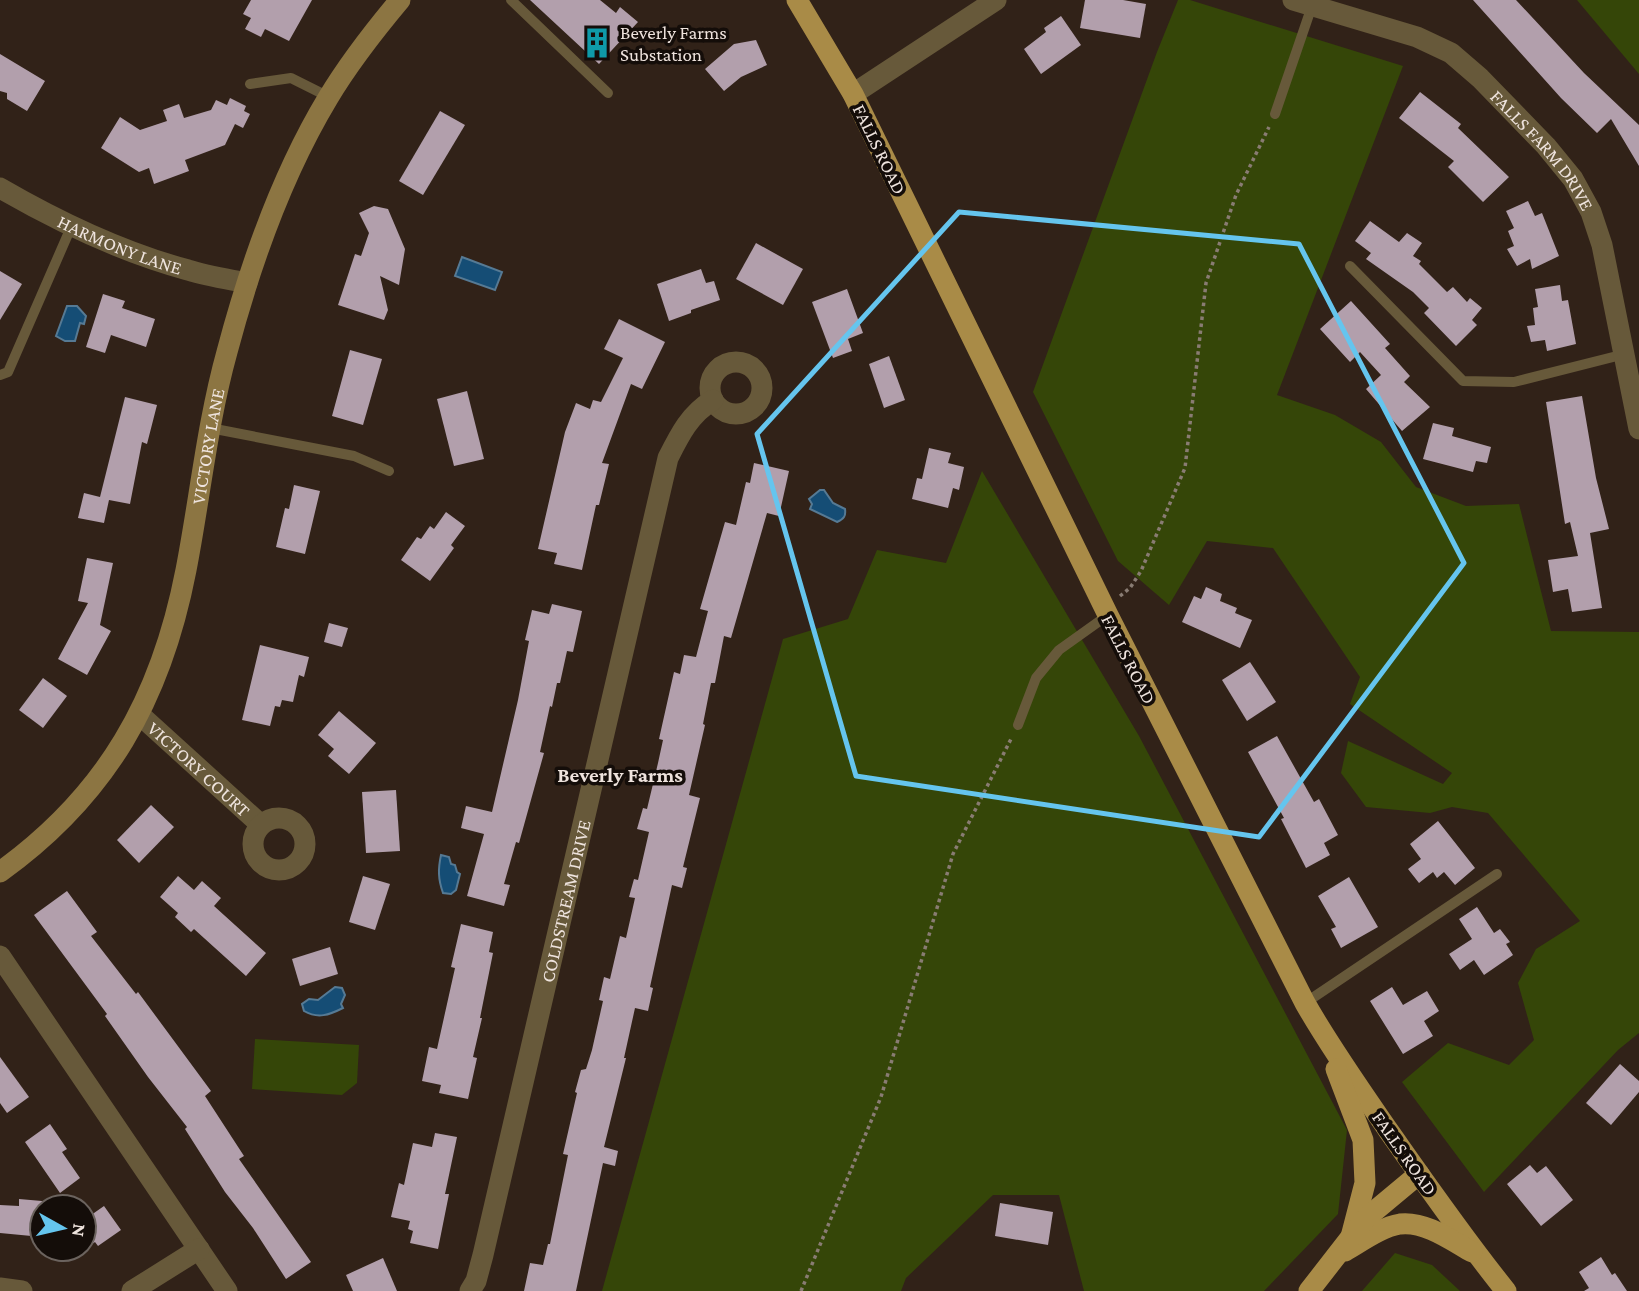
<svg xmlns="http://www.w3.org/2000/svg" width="1639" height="1291" font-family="'Crimson Pro',serif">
<rect width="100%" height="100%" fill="#312218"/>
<g fill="#354608">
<path d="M1178 0H1190L1403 66 1277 395 1335 415 1381 442 1416 487 1466 506 1519 504 1551 631 1639 632V1033L1618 1050 1484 1192 1402 1082 1448 1043 1509 1065 1534 1040 1518 983 1536 949 1580 921 1488 813 1452 807 1430 813 1366 807 1341 773 1348 741 1443 784 1452 773 1350 704 1360 677 1273 548 1207 541 1169 605 1118 561 1033 392 1157 52Z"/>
<path d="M1577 0H1639V74Z"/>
<path d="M982 471 1139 736 1347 1130 1338 1214 1264 1291H1084L1059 1195H993L906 1278 901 1291H602L783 639 848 619 877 550 946 563Z"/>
<path d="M255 1039 359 1045 357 1083 342 1095 252 1089Z"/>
<path d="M1395 1253 1432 1265 1460 1291H1362Z"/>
</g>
<g fill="#154d75" stroke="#567a94" stroke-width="2">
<path d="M462 257 502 272 495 290 455 276Z"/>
<path d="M67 306H77L86 316 84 324 80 323 75 341H65L56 336Z"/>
<path d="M820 490H824L833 503 845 509C846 516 844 519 837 522L810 509 812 504 809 499Z"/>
<path d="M441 855 449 857 451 864 455 865 457 872 460 874 456 890 451 894 443 893C438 879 438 869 441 855Z"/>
<path d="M335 987 342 988 345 995 341 1004 343 1008C329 1015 318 1019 304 1011L302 1004 309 999 318 1000Z"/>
</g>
<g fill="#b29fac">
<path d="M251 0H312L289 41 265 29 261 37 245 29 251 18 243 14Z"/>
<path d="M530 0H600L616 13 620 7 638 22 599 64Z"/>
<path d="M1085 0H1123L1146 4 1140 38 1080 28Z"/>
<path d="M1473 0H1516L1584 73 1639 125V166L1611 119 1597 133 1561 98Z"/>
<path d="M1061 16 1081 45 1041 74 1024 49 1046 32 1044 28Z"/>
<path d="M756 40 767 65 741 77 724 91 705 69 734 44Z"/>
<path d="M0 54 45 81 27 111 7 99V93L0 91Z"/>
<path d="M1420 92 1461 124 1458 128 1509 177 1483 202 1448 167 1454 161 1399 118Z"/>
<path d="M230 98 246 106 244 111 250 114 243 128 235 124 225 145 185 160 189 171 154 184 149 168 139 172 101 148 120 117 140 130 167 121 163 110 179 104 184 118 211 110 216 100 227 105Z"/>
<path d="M440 111 465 125 423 195 399 181Z"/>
<path d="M1528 201 1535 216 1542 213 1559 256 1532 269 1530 259 1517 266 1507 249 1514 246 1508 231 1514 228 1506 211Z"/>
<path d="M374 206 388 209 405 249 399 285 380 276 388 310 384 320 338 305 355 254 361 256 369 233 359 213Z"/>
<path d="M1370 221 1399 242 1407 233 1422 243 1413 256 1421 261 1419 264 1447 292 1453 287 1467 302 1470 298 1482 308 1472 320 1477 325 1456 346 1424 313 1429 308 1413 292 1366 259 1371 253 1355 241Z"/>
<path d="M756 243 803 269 783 305 736 279Z"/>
<path d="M701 269 706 283 714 281 720 300 691 310V313L669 321 657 284Z"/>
<path d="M0 271 22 284 0 320Z"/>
<path d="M1560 285 1562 301 1568 300 1576 344 1547 351 1545 340 1531 342 1527 326 1535 325 1533 308 1538 307 1535 289Z"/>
<path d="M847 289 863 333 848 339 852 351 833 358 812 302Z"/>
<path d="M103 294 125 301 122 308 155 319 146 347 111 335 105 353 86 347Z"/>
<path d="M1351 301 1390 344 1385 348 1410 376 1404 382 1430 407 1402 431 1366 389 1381 375 1360 352 1350 362 1320 329Z"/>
<path d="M619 319 665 342 642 389 631 384 602 463 609 464 599 505H596L582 570 554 564 557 553 538 549 565 432 576 403 590 409 593 400 601 402 623 358 604 349Z"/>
<path d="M350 350 382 359 363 425 332 416Z"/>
<path d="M889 356 905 400 884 408 869 364Z"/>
<path d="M467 391 484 459 454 466 437 399Z"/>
<path d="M1582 396 1596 478 1609 529 1590 533 1602 608 1572 612 1568 589 1553 592 1548 560 1578 556 1570 522 1565 524 1546 402Z"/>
<path d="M125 397 157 405 147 444 142 442 130 504 109 500 104 523 78 518 84 493 100 497Z"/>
<path d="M1433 423 1454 428 1452 436 1491 447 1487 463 1476 461 1473 472 1423 459Z"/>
<path d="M929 448 951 453 948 463 964 467 959 490 953 488 948 508 912 499 917 478 922 479Z"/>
<path d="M754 463 789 471 779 516 767 513 731 638 724 636 715 683H711L703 724 705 725 689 795 700 798 683 867 687 868 682 888 672 885 650 987 653 988 648 1011 635 1008 624 1058H626L604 1147 618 1151 615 1166 603 1163 576 1291H524L530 1263 543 1265 548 1244H550L568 1155 563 1154 577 1093 575 1092 581 1070 586 1069 592 1050 603 1001 599 1000 604 977 610 979 620 936 626 938 635 898 629 897 634 879 638 880 649 832 637 829 643 808 647 809 658 763 663 740 659 739 674 672 680 674 684 655 696 657 708 611 700 609 725 522 736 525 746 482 750 483Z"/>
<path d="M294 485 320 491 305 554 276 547 285 508 289 509Z"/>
<path d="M446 512 465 526 451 545 454 548 430 581 401 560 417 537 421 539 430 526 434 529Z"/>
<path d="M87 558 113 563 100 625 111 631 87 675 58 659 88 603 78 601Z"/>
<path d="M1206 587 1222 594 1220 601 1237 608 1235 613 1252 620 1240 648 1182 622 1194 596 1201 599Z"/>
<path d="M552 604 582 611 573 652 567 651 560 683H557L552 707 550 706 540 752 544 753 519 843 516 842 504 884 510 885 504 906 467 896 484 834 461 828 466 806 492 812 518 700 529 641 525 640 532 610 549 614Z"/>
<path d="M329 623 348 628 342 647 324 642Z"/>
<path d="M260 645 309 657 304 677 299 675 293 702 282 700 280 707 275 706 270 726 242 720Z"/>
<path d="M1250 662 1276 702 1247 721 1222 680Z"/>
<path d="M43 678 67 696 43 728 19 710Z"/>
<path d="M339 711 376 743 349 774 328 756 334 749 318 735Z"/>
<path d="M1277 736 1314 802 1319 799 1338 835 1324 843 1330 855 1306 868 1281 819 1284 818 1248 752Z"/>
<path d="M396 790 400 851 366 853 362 792Z"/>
<path d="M151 805 174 827 139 863 117 840Z"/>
<path d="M1438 821 1475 868 1455 885 1444 872 1437 878 1433 872 1419 883 1408 869 1421 859 1410 844Z"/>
<path d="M178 876 194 890 202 881 221 898 214 906 266 953 246 976 194 929 191 932 175 917 178 913 160 897Z"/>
<path d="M363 876 390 884 375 930 349 922Z"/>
<path d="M1349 877 1378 927 1341 948 1331 929 1336 927 1318 896Z"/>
<path d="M67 891 97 932 91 936 136 994 138 992 211 1091 205 1096 244 1156 239 1159 311 1262 286 1279 253 1228 225 1192 185 1129 187 1127 148 1077 105 1016 107 1014 34 915Z"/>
<path d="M1477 907 1494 933 1500 929 1510 942 1506 944 1513 955 1484 975 1474 960 1460 970 1449 954 1472 939 1459 919Z"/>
<path d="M461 924 493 932 489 952 493 953 480 1018H482L473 1057 477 1058 468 1099 439 1093 441 1085 422 1081 429 1047 437 1049 455 968 451 967Z"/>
<path d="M330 947 338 974 300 986 292 959Z"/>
<path d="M1392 987 1403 1005 1427 991 1439 1011 1424 1021 1433 1036 1403 1054 1370 1001Z"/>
<path d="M0 1057 29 1097 7 1113 0 1103Z"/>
<path d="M1620 1064 1639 1081V1092L1611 1125 1586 1103Z"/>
<path d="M50 1124 67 1149 62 1152 80 1178 60 1193 25 1142Z"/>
<path d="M435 1133 457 1137 445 1194H449L438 1249 410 1243 413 1231 408 1229 410 1221 391 1217 399 1183 404 1185 413 1143 432 1147Z"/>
<path d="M1530 1165 1537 1173 1546 1166 1573 1200 1541 1226 1507 1184Z"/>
<path d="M19 1199 42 1201V1237L0 1233V1205L19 1206Z"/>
<path d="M1000 1203 1053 1212 1048 1245 995 1236Z"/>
<path d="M104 1206 121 1230 98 1246 95 1242 84 1250V1220Z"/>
<path d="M1601 1257 1612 1275 1615 1273 1627 1291H1584L1589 1288 1579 1272Z"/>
<path d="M383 1258 397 1291H353L346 1275Z"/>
</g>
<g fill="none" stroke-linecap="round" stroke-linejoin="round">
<g stroke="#897c73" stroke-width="3.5" stroke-dasharray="3.5 3.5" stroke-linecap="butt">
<path d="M1120 596 1130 588 1141 571 1185 468 1206 283 1236 195 1269 127"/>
<path d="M801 1291 881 1097 953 854 1012 737"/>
</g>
<g stroke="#67593a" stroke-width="10">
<path d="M511 0 608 93"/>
<path d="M250 84 291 78 329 97"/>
<path d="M1275 114 1313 3"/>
<path d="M1350 266 1463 381 1514 382 1625 354"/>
<path d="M0 375 8 372 72 225"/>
<path d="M210 428 354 456 389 471"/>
<path d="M1018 725 1036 678 1059 650 1108 615"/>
<path d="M1305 1003 1497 874"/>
</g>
<g stroke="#67593a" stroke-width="21">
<path id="s1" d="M1293 0 1417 37 1451 53 1480 78 1546 146 1573 179 1591 212 1602 245 1639 429"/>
<path d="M853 94 996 0"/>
<path id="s2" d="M0 188C57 221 125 253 188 270 207 276 227 279 247 283"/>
<circle cx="736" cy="388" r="26"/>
<path id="s3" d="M140 715 260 824"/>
<circle cx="279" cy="844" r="26"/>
<path d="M0 956 227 1291"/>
<path d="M0 1288 22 1291"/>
<path d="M132 1291 199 1249"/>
<path id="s4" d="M470 1291 476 1281 483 1255 668 458C680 434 690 414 713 400"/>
</g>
<path stroke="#8c7542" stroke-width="21" id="s5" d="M0 872C107 795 161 699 186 570 200 498 207 424 227 352 250 265 281 176 328 98 349 63 374 31 400 0"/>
<g stroke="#a98b47" stroke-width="21">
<path d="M797 0 853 94 1108 615 1305 1003C1330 1047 1359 1088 1388 1130 1426 1184 1464 1239 1506 1291"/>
<path d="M1336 1069 1363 1140 1365 1183 1351 1237"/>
<path d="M1345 1251C1361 1242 1381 1227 1400 1224 1425 1221 1451 1240 1472 1252"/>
<path d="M1309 1291 1365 1219 1419 1174"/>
</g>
</g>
<path fill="none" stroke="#65c5ee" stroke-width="5" stroke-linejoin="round" d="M959 212 1299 244 1464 563 1259 837 856 776 757 434Z"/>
<defs>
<g id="building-bare" transform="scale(2.415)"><path d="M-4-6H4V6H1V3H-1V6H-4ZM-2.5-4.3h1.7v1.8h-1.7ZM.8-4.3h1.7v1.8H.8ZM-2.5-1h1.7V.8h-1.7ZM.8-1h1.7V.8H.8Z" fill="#0f9aa8" stroke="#140d09" stroke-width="2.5" paint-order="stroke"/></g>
</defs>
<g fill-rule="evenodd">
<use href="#building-bare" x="597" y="43"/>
</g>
<g text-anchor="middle" stroke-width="7" stroke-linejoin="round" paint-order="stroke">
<g font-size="19" fill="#eee3dd" stroke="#140d09" text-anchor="start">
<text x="620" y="39">Beverly Farms<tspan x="620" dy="22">Substation</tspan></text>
</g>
<g font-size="19" fill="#eee3dd" stroke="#140d09">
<text transform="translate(880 149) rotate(64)" y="7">FALLS ROAD</text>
<text dy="7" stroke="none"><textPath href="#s1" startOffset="301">FALLS FARM DRIVE</textPath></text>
<text dy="7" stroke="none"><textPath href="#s2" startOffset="133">HARMONY LANE</textPath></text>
<text dy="7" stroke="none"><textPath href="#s5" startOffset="490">VICTORY LANE</textPath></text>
<text transform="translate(1129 659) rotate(63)" y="7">FALLS ROAD</text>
<text dy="7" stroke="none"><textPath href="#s3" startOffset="80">VICTORY COURT</textPath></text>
<text dy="7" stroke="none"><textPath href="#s4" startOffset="402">COLDSTREAM DRIVE</textPath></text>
<text transform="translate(1405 1153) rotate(55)" y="7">FALLS ROAD</text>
</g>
<g font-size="21" font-weight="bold" fill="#eee3dd" stroke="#140d09">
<text x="620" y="782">Beverly Farms</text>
</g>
</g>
<g transform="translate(63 1228) rotate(98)"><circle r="33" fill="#140d09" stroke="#6b635e" stroke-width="2"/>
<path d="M0-5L12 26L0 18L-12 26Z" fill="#65c5ee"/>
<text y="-10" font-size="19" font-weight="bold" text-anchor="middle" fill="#eee3dd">N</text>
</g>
</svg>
